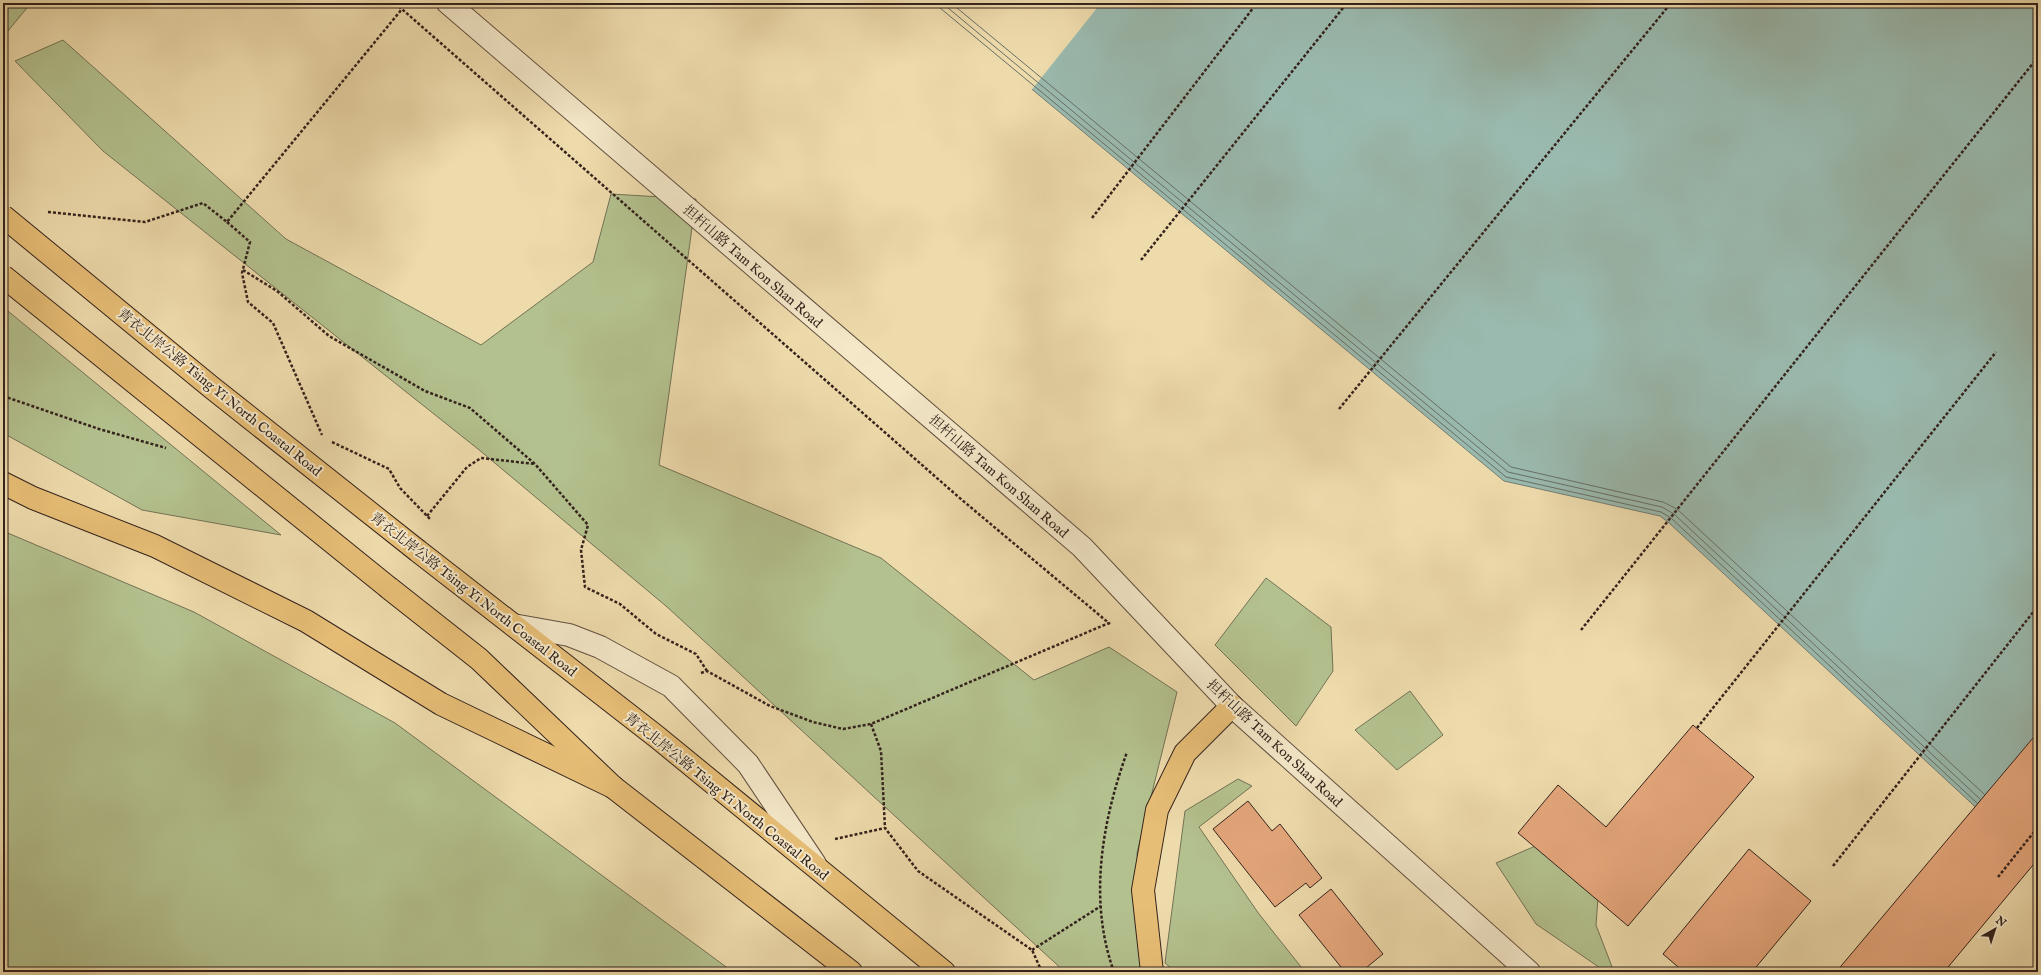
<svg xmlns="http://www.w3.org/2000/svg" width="2041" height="975" font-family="'IM FELL English','Noto Serif TC',serif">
<rect width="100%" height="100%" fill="#eedbac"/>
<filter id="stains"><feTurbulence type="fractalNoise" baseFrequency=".005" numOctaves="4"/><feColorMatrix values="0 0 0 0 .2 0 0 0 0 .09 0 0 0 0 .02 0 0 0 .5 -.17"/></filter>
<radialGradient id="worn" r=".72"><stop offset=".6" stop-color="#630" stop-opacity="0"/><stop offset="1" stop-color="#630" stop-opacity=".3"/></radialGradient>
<g fill="#b3c18e" stroke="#737255">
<path d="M3 3H31L3 37Z"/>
<path d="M63 40 286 239 481 345 593 262 611 194 696 199 659 465 881 558 1034 680 1109 647 1177 692 1137 853 1145 972H1065L666 606 478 449 103 151 15 61Z"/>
<path d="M3 307 281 535 142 510 3 433Z"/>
<path d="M3 531 194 612 395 723 733 972H3Z"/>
<path d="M1266 578 1331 627 1333 671 1296 726 1215 645Z"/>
<path d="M1410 691 1443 735 1397 770 1355 730Z"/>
<path d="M1238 779 1252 786 1199 827 1259 914 1305 972H1176L1165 963 1185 811Z"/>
<path d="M1547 841 1599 884 1596 925 1614 972H1606L1536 924 1496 863Z"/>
</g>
<path fill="#9abaaf" stroke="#717d74" d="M928 3H2038V865L1668 522 1660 516 1504 481Z"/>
<path fill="#eedbac" d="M926 3H1101L1030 92Z"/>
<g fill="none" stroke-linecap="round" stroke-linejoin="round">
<g stroke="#666e66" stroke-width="1">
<path d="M934 3 1506 477 1661 512 1671 518 1977 803"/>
<path d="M942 3 1508 472 1662 507 1674 514 1980 799"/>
<path d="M951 3 1511 467 1663 502 1677 509 1984 794"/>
</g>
</g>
<g fill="#e5a77c" stroke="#33221c">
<path d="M1693 725 1754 777 1628 926 1518 833 1558 785 1606 827Z"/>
<path d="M2038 732V859L1944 972H1836Z"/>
<path d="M1248 801 1272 831 1280 824 1322 878 1310 888 1306 883 1275 907 1213 829Z"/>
<path d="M1749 849 1811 901 1752 972H1684L1663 954Z"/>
<path d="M1331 889 1383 954 1361 972H1345L1299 915Z"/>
</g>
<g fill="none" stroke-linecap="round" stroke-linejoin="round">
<g stroke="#625040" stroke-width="24">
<g id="minor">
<path d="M448 3 1082 547 1232 706 1529 972"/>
<path d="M513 625 569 635 600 647 671 686 748 764 815 864"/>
</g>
</g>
<g stroke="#33221c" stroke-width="24">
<g id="major">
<path d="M3 483 33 498 155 546 306 621 441 704 613 787 851 972"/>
<path d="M1152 972 1143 890 1157 810 1185 753 1232 706"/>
</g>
</g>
<g stroke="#33221c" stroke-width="24">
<g id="highway">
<path d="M418 551 657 737 944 972"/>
<path d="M389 588 479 659 613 787"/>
</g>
</g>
<g stroke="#33221c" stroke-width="2.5" stroke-dasharray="3 2" stroke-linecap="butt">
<path d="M395 3 962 500 1110 624"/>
<path d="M48 212 145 222 203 203 227 222 402 9"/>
<path d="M1092 218 1257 3"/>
<path d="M227 222 250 242 242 273 248 302 273 323 322 435"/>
<path d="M1141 260 1347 3"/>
<path d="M243 270 277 291 329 336 425 391 470 408 535 464 588 525 581 550 585 587 620 604 656 634 696 654 707 671"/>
<path d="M3 396 99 429 166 448"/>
<path d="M1339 409 1671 3"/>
<path d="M332 442 389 469 400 488 431 520"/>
<path d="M427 516 467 467 481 458 535 464"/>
<path d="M1581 630 2038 57"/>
<path d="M701 673 707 671 770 706 813 722 843 729 871 724 1109 623"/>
<path d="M871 724 881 751 885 828"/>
<path d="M1697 728 1996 352"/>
<path d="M835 839 885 828 918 871 1032 950 1042 972"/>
<path d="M1833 866 2038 606"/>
<path d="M1998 877 2038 827"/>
<path d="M1032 950 1101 906"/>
<path d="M1114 972C1088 900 1102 822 1127 752"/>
</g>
<use href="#minor" stroke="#f4e8c9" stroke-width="22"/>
<use href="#major" stroke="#e7be76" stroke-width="22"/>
<use href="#highway" stroke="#e7be76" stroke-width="22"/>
<g stroke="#33221c" stroke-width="24" stroke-linecap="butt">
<g id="highway-bridge">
<path d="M3 216 211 387 418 551"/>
<path d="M3 276 389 588"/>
</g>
</g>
<use href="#highway-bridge" stroke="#e7be76" stroke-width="22"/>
</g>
<g text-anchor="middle" stroke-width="4" stroke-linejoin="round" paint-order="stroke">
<g font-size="14" fill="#33221c" stroke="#f4e8c9">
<text transform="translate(753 266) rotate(41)" y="5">担杆山路 Tam Kon Shan Road</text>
<text transform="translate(220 392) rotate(39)" y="5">青衣北岸公路 Tsing Yi North Coastal Road</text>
<text transform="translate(999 476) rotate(41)" y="5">担杆山路 Tam Kon Shan Road</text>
<text transform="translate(474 594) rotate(38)" y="5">青衣北岸公路 Tsing Yi North Coastal Road</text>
<text transform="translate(1275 743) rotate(43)" y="5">担杆山路 Tam Kon Shan Road</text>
<text transform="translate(727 796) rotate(39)" y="5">青衣北岸公路 Tsing Yi North Coastal Road</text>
</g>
</g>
<rect width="2041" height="975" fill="none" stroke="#eedbac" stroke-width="16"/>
<rect x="4" y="4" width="2033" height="967" fill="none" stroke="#33221c" stroke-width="2"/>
<rect x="8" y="8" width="2025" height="959" fill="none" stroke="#33221c"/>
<g transform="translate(1995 929) rotate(39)" stroke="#f4e8c9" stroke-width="3" paint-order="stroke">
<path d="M0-3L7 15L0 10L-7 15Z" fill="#33221c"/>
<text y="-6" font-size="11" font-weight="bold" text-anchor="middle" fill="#33221c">N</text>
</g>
<rect width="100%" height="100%" filter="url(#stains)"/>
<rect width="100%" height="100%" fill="url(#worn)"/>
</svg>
